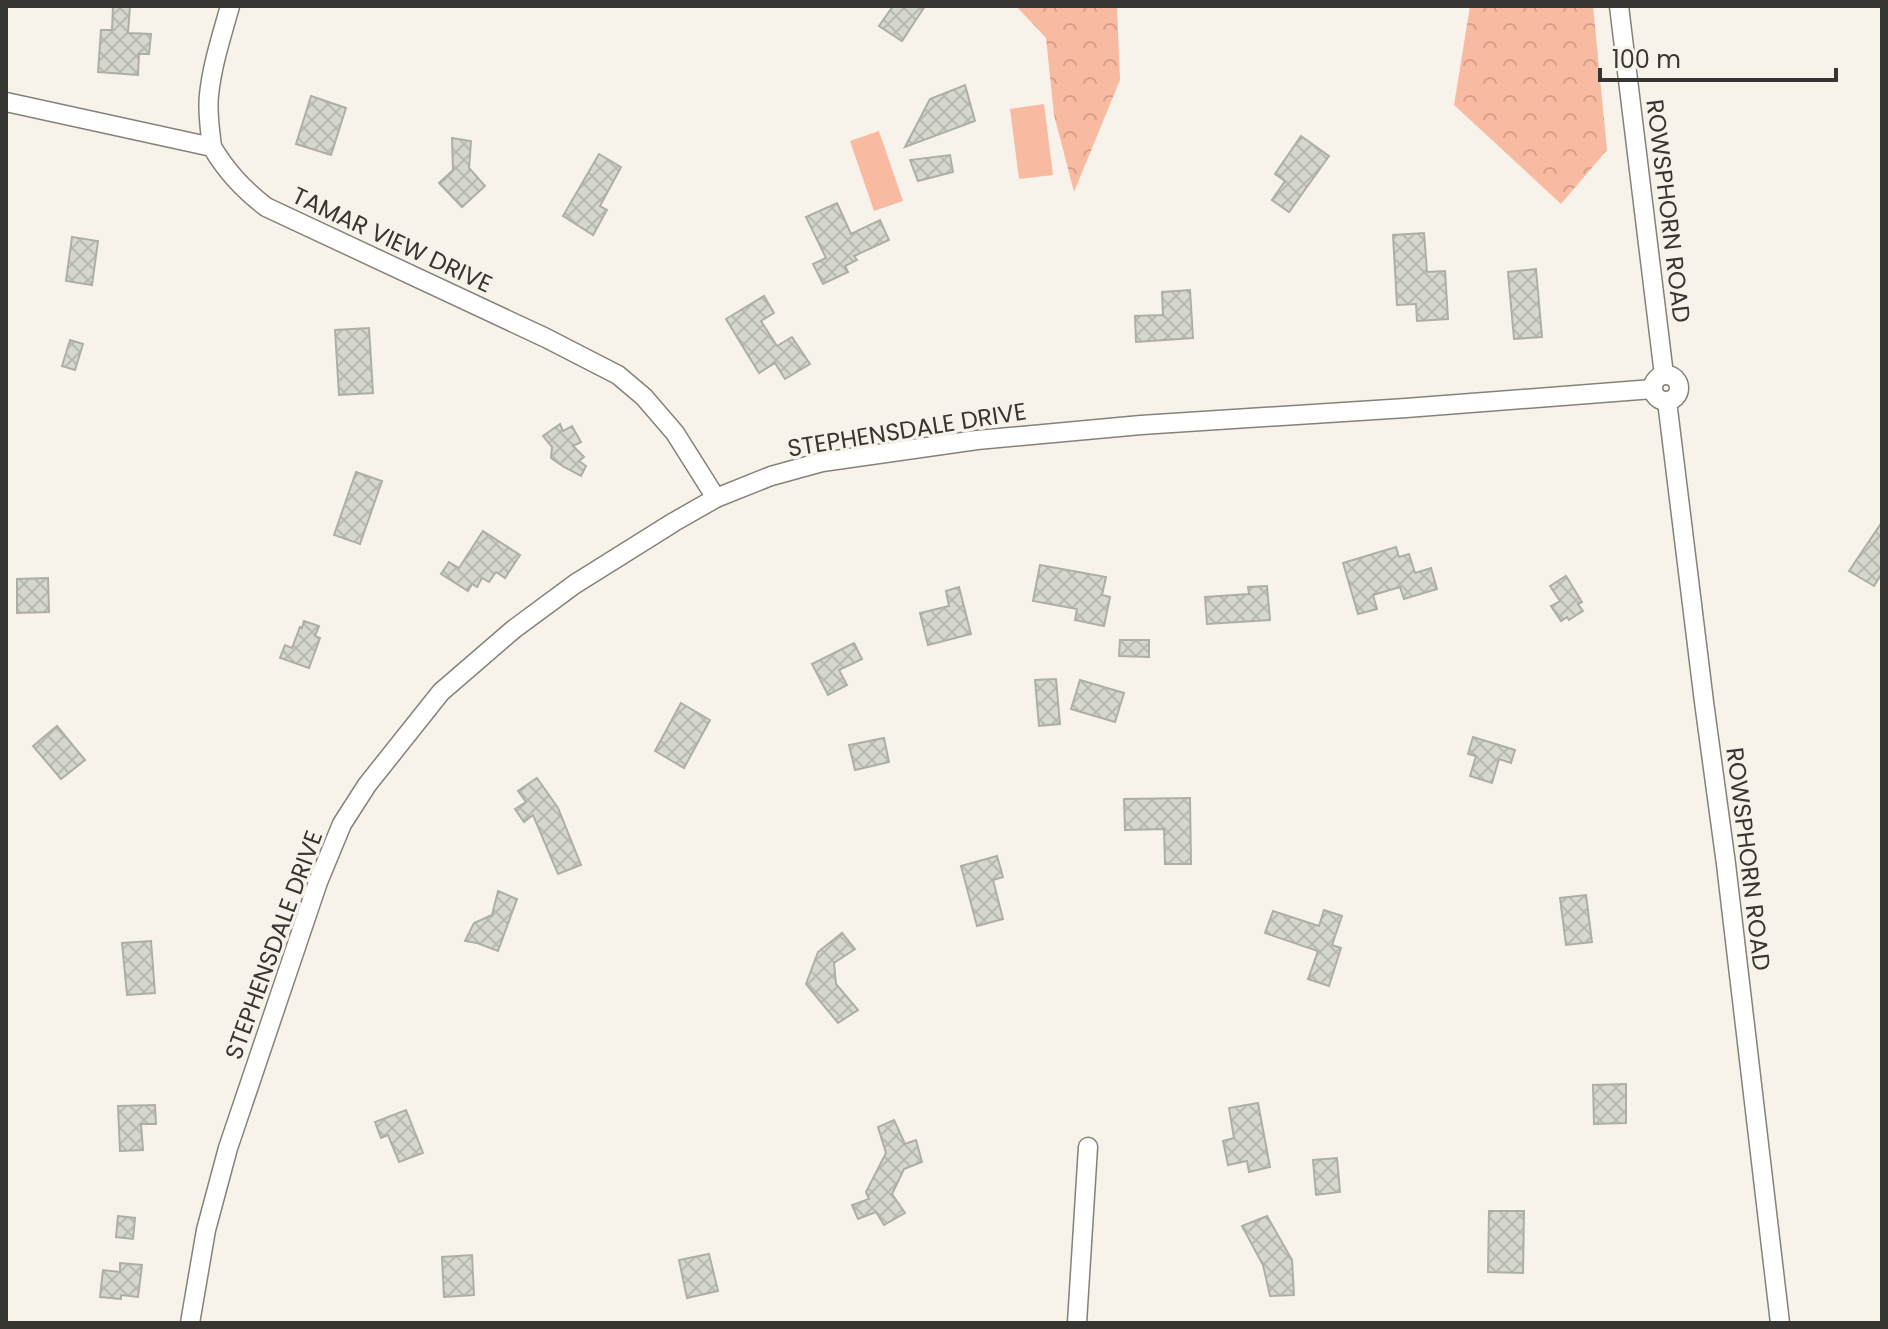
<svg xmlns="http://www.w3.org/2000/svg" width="1888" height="1329" font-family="Poppins,sans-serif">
<defs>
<pattern id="forest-crowns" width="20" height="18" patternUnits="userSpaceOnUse" patternTransform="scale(2)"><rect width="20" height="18" fill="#f9baa2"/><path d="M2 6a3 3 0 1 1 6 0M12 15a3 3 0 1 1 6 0" fill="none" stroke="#d6a08c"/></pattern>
<pattern id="building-cross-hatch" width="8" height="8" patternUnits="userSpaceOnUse" patternTransform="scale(2)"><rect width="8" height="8" fill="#d6d8cf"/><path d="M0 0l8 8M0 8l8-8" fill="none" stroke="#b8bab2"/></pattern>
</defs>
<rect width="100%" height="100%" fill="#f7f3ea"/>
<g fill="#f9baa2">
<path d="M1044 104 1053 175 1019 179 1010 109Z"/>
<path d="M879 131 903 201 874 211 850 141Z"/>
</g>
<g fill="url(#forest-crowns)">
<path d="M1016 6H1117L1120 80 1074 192 1054 115 1046 38Z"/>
<path d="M1470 6H1593L1607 150 1561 204 1454 105Z"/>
</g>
<g fill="url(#building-cross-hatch)" stroke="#adafa6" stroke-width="2">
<path d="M113 6H130L128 33 151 34 149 54H139L138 75 98 72 101 30H112Z"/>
<path d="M893 6H925L902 41 879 26Z"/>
<path d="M965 85 975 121 905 147 930 99Z"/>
<path d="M311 96 346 108 331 155 296 144Z"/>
<path d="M1301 136 1329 156 1289 212 1272 200 1285 181 1275 174Z"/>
<path d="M452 138 471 141 469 168 485 186 462 207 439 183 453 170Z"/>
<path d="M599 154 621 167 600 206 607 210 593 235 563 216Z"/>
<path d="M950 155 953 172 918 181 910 160Z"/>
<path d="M837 203 851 234 880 220 889 240 854 256 857 260 845 266 848 272 823 284 813 264 826 258 806 217Z"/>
<path d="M1424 233 1427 272 1445 271 1448 319 1417 321 1416 304 1397 305 1393 235Z"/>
<path d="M72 237 98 241 92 285 66 281Z"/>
<path d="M1536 269 1542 337 1514 339 1508 272Z"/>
<path d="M1190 290 1193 338 1136 342 1135 316 1163 315 1162 292Z"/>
<path d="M764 296 774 313 761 321 777 346 792 337 810 364 785 379 775 363 759 373 726 319Z"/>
<path d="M369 328 373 393 339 395 335 330Z"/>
<path d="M70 340 83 344 75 370 62 366Z"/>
<path d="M560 424 563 431 572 426 581 442 573 446 584 457 579 461 586 466 581 476 564 467 551 458 552 447 543 436Z"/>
<path d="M356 472 382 481 360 544 334 535Z"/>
<path d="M1882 522V573L1874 586 1849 571Z"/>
<path d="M483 531 520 555 505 578 496 572 489 582 482 578 477 587 472 584 468 591 441 574 449 562 459 568Z"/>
<path d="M1396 547 1399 557 1409 554 1415 573 1431 568 1437 589 1404 599 1400 587 1373 595 1377 609 1358 614 1343 563Z"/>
<path d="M1040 565 1106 577 1102 595 1110 597 1104 626 1075 620 1077 609 1033 601Z"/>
<path d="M1566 576 1582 602 1578 604 1583 611 1569 620 1567 617 1561 621 1551 606 1560 601 1550 586Z"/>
<path d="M48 578 49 612 17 613V579Z"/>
<path d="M1267 586 1270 620 1207 624 1205 597 1249 594 1248 587Z"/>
<path d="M959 587 971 634 928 645 920 613 949 606 946 591Z"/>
<path d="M304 621 319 626 315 636 320 638 309 668 280 658 285 645 292 648 300 627 302 628Z"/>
<path d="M1120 640H1149V657L1119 656Z"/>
<path d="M854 643 862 659 839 670 847 685 828 695 812 664Z"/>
<path d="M1056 679 1060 724 1039 726 1035 680Z"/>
<path d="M1080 680 1124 693 1115 722 1071 709Z"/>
<path d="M681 703 710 720 684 768 655 751Z"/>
<path d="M57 726 85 760 61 779 33 746Z"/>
<path d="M1473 737 1515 750 1511 763 1499 759 1492 783 1470 776 1476 756 1468 754Z"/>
<path d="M884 738 889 762 855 770 849 745Z"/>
<path d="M537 778 558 808 581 865 558 874 533 815 524 822 515 809 526 802 518 791Z"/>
<path d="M1190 798 1191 864H1165L1164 829 1125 830 1124 799Z"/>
<path d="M997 856 1003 877 993 880 1003 919 977 926 961 866Z"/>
<path d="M498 891 517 899 498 951 477 943 465 941 474 923 492 915Z"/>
<path d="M1586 895 1592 942 1566 945 1560 898Z"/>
<path d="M1324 910 1342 916 1332 945 1341 948 1329 986 1308 979 1318 951 1265 933 1273 911 1319 926Z"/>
<path d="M842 933 855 949 834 963 836 984 858 1010 838 1023 806 984 818 952Z"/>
<path d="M151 941 155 993 127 995 122 943Z"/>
<path d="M1626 1084V1123L1594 1124 1593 1085Z"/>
<path d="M1258 1103 1270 1167 1249 1172 1247 1161 1228 1165 1223 1141 1234 1138 1229 1108Z"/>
<path d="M155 1105 156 1124H141L143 1150 120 1151 118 1106Z"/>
<path d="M406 1110 423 1153 399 1162 388 1135 381 1138 375 1122Z"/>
<path d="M894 1120 905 1144 916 1140 922 1162 904 1169 892 1194 905 1213 884 1225 876 1212 858 1219 852 1205 869 1199 866 1192 886 1153 878 1127Z"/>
<path d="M1337 1158 1340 1192 1316 1195 1313 1160Z"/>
<path d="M1489 1211H1524L1523 1273 1488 1272Z"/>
<path d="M118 1216 135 1218 133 1239 116 1237Z"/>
<path d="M1267 1216 1292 1260 1294 1295 1270 1296 1263 1265 1242 1226Z"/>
<path d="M709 1254 718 1291 687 1298 679 1260Z"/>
<path d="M472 1255 474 1295 444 1297 442 1257Z"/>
<path d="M120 1263 142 1265 138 1297 121 1295V1299L100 1297 103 1270 120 1272Z"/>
</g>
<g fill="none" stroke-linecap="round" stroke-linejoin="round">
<g stroke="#858279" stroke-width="21">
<g id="minor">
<path d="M1619 6 1664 375"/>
<path d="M6 102 212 147C227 172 243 189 266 207L546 338 618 375 644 397 675 433 716 498"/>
<path d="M212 147C210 129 207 112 209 95 212 65 222 35 230 6"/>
<circle cx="1666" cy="388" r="13"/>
<path d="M1667 401 1704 702 1726 864 1780 1323"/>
<path d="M190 1323 206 1230 228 1148 318 882 342 824 367 785 441 692 514 629 575 584 674 522 716 498 771 476 822 462 977 440 1141 425 1406 408 1653 389"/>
<path d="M1077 1323 1088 1147"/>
</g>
</g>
<use href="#minor" stroke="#fff" stroke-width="18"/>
</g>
<g text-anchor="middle" stroke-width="7" stroke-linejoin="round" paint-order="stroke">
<g font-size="24" fill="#383633" stroke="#f7f3ea">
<text transform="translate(1668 211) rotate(83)" y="8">ROWSPHORN ROAD</text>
<text transform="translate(392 240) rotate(25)" y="8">TAMAR VIEW DRIVE</text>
<text transform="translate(907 430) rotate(-9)" y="8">STEPHENSDALE DRIVE</text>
<text transform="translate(1748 859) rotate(83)" y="8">ROWSPHORN ROAD</text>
<text transform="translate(274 945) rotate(-70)" y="8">STEPHENSDALE DRIVE</text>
</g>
</g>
<rect width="1888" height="1329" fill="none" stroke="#383633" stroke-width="16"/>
<path d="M1600 68v12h236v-12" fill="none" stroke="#383633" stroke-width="4"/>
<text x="1612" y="68" font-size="24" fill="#383633" stroke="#f7f3ea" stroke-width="6" paint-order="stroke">100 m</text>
</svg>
